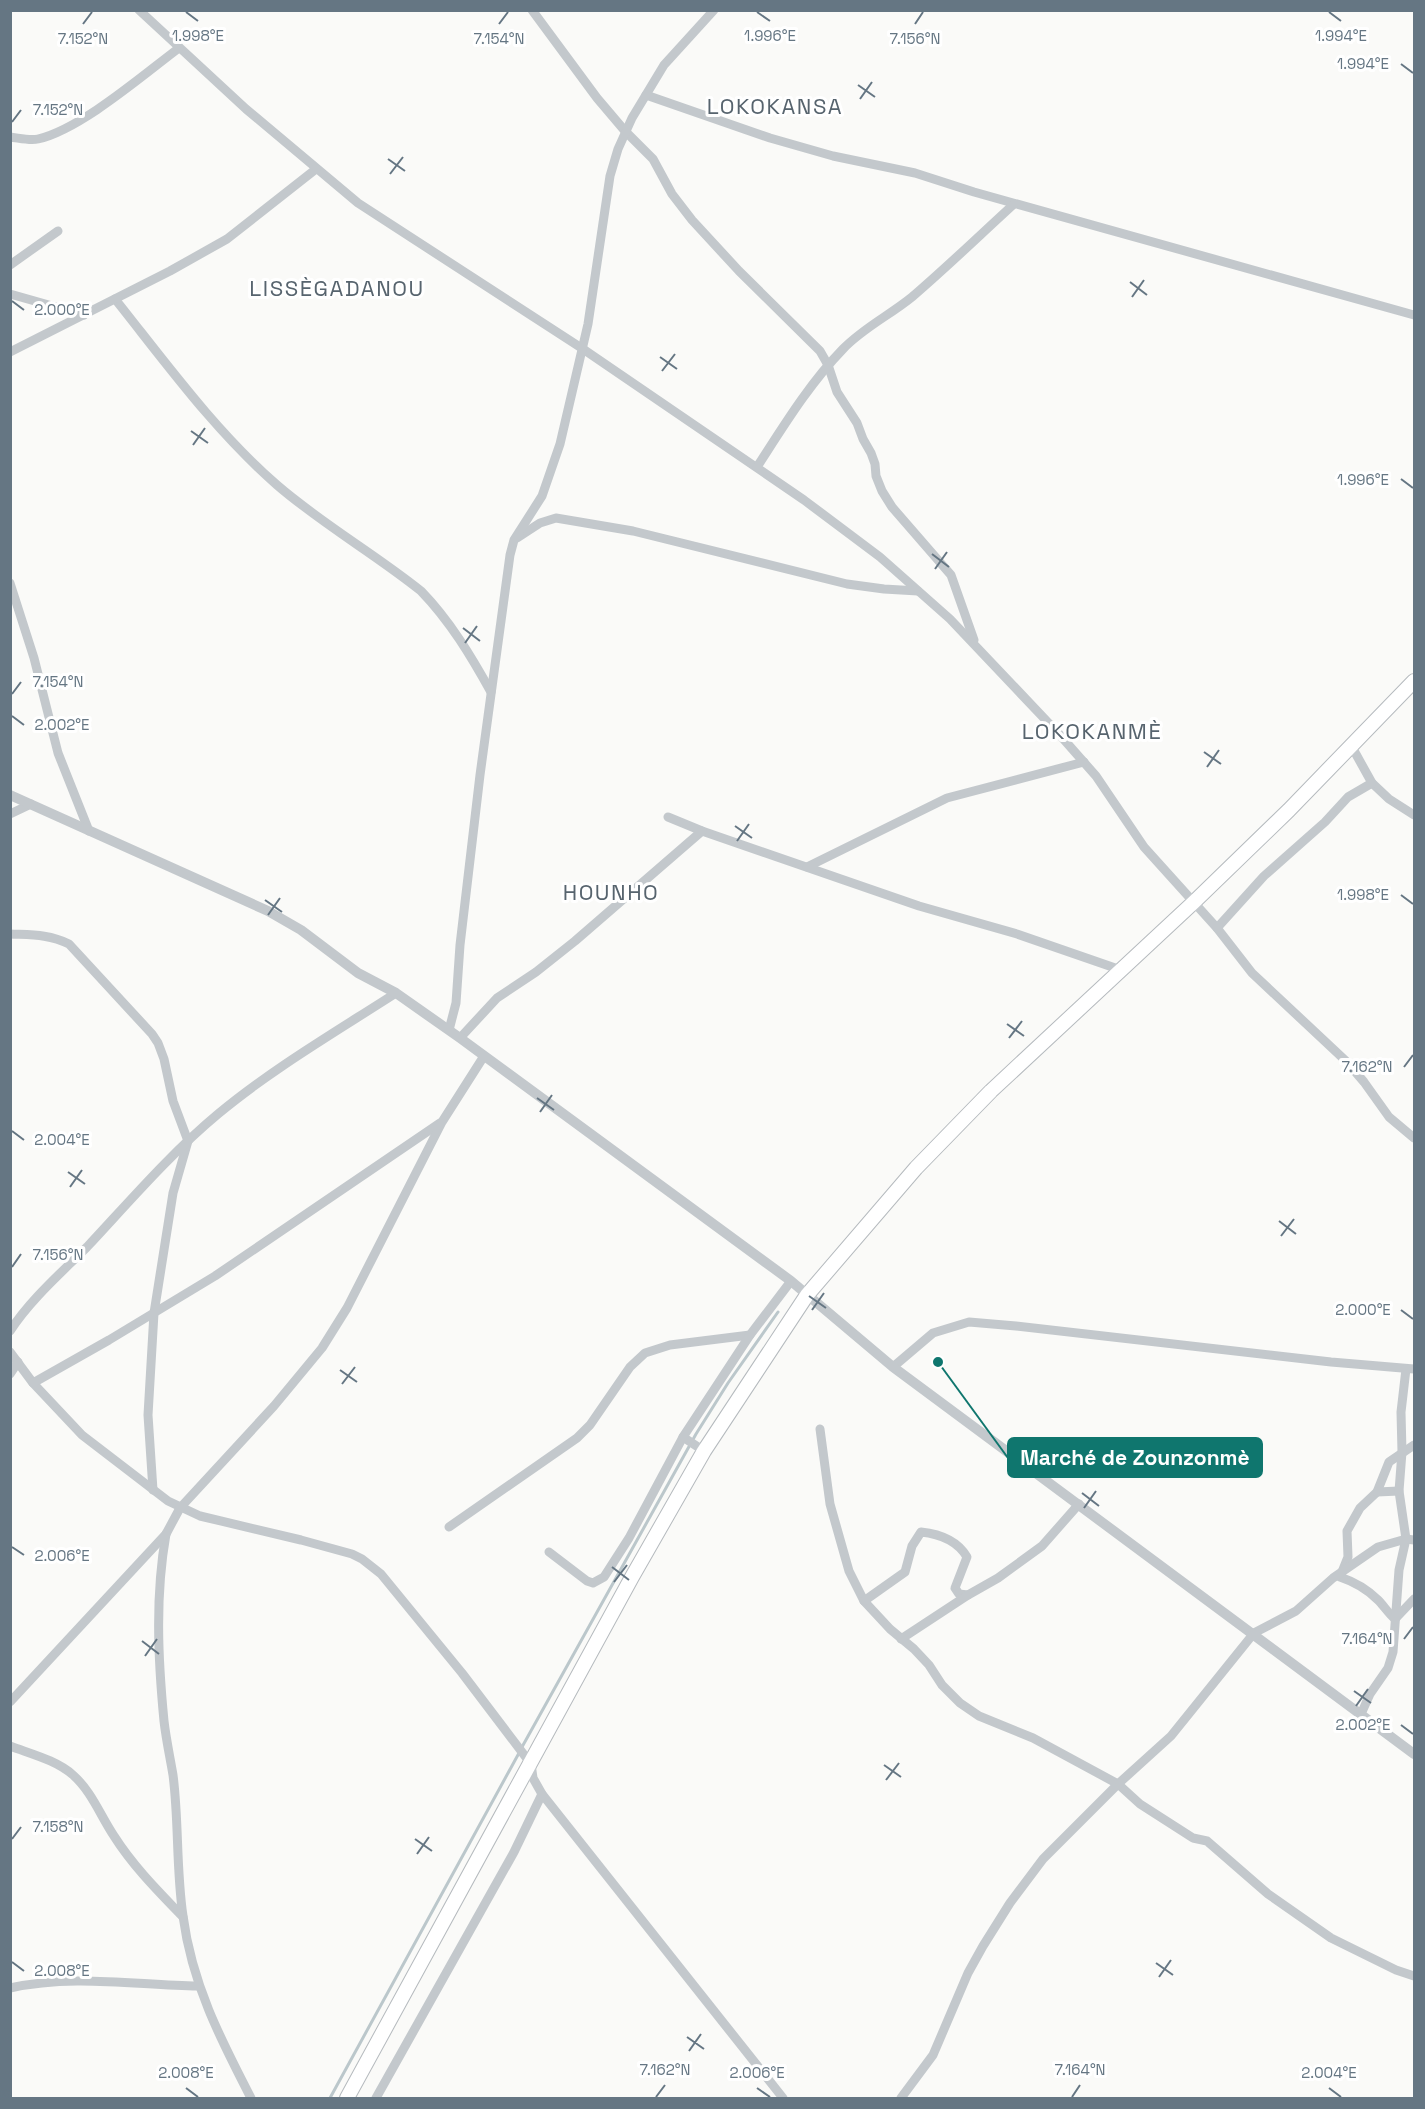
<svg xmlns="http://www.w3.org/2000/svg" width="1425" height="2109" font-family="'Space Grotesk',sans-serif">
<rect width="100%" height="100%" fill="#fafaf8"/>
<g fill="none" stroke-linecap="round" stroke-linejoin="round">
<g stroke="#bbc7cb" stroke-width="3">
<path d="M522 1747 696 1434 728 1383 778 1312"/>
<path d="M330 2098 519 1753"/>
</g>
<g stroke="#b5babe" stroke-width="16">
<path id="primary" d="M347 2098 632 1577 704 1451 807 1295 916 1168 991 1091 1194 902 1289 810 1414 681"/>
</g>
<g stroke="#c3c8cc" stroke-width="9">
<path d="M139 10 246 109 358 203 583 349 804 500 880 557 950 619 1059 734 1096 776 1144 847 1217 928 1252 973 1347 1062 1364 1082 1389 1117 1414 1138"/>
<path d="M532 10 597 98 625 131 653 159 672 194 692 220 739 271 820 351 828 365 837 392 857 423 863 439 871 453 875 464 876 476 882 491 892 507 951 575 974 640"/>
<path d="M646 95 770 138 833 156 915 173 974 192 1414 315"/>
<path d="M10 137C19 138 30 141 38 139 81 129 143 75 179 48"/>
<path d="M10 265 58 231"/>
<path d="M10 294 84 315"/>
<path d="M115 299C166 363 215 431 277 485 322 524 375 554 421 591 450 621 471 656 491 692"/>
<path d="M10 352 170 271 227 239 316 169"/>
<path d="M757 467C783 427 809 384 843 349 863 328 890 315 912 297 947 267 980 235 1014 204"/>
<path d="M517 538 540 523 556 518 633 531 847 584 884 589 918 591"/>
<path d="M10 583 34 658 58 753 89 831"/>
<path d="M1352 747 1372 783 1389 799 1414 815"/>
<path d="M10 814 31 804"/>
<path d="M668 817 702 831 919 906 1017 934 1121 970"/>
<path d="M807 867 947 798 1084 762"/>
<path d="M1217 928 1264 876 1325 822 1348 797 1372 783"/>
<path d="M10 934C31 935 49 934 69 944L152 1034 158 1043 164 1059 173 1101 188 1141 173 1193 154 1313 148 1415 153 1490"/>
<path d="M449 1030 456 1003 460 945 480 775 510 555 514 540 542 496 560 444 588 324 610 176 618 149 632 118 664 65 714 10"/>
<path d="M460 1038 497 998 536 972 575 941 702 831"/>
<path d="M10 1331C30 1300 61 1273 87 1247 129 1202 171 1153 218 1114 272 1069 337 1031 396 993"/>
<path d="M10 1352 33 1383 82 1435 168 1501 200 1516 301 1540 352 1554 362 1559 381 1574 462 1673 531 1764 533 1778 542 1794 783 2098"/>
<path d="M893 1367 933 1333 969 1322 1016 1326 1331 1362 1414 1369"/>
<path d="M10 1374 18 1362"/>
<path d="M33 1383 109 1340 215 1276 440 1123"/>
<path d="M820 1429 830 1504 849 1571 864 1601 890 1629 914 1649 929 1665 942 1685 960 1703 979 1716 1033 1738 1118 1784 1140 1804 1193 1838 1207 1841 1268 1894 1331 1938 1396 1970 1414 1976"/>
<path d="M683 1437 704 1451"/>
<path d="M1414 1445 1389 1462 1377 1492 1360 1508 1347 1531 1348 1557 1340 1577C1355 1582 1367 1589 1378 1600 1384 1606 1388 1613 1395 1619L1414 1599"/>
<path d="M1377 1492 1399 1491"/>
<path d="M449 1527 577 1438 590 1425 630 1367 645 1353 670 1345 750 1335"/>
<path d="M166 1534C155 1596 158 1659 164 1721 166 1739 170 1757 173 1775 179 1821 176 1869 183 1916 192 1984 220 2038 251 2098"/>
<path d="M549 1552 587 1581 593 1583 604 1577 629 1538 683 1437 750 1335 791 1281"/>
<path d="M864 1601 905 1572 912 1546 921 1532C940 1534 957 1540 967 1557L955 1588 959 1594 968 1595"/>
<path d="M901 1639 968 1595 998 1578 1042 1546 1079 1504"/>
<path d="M10 1702 166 1534 180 1508 274 1406 322 1348 347 1308 442 1122 484 1056"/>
<path d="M1361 1714 1370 1694 1388 1668 1393 1652 1399 1570 1406 1539 1399 1491 1402 1452 1401 1412 1406 1369"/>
<path d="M10 1746C31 1754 56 1760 73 1775 92 1792 100 1815 114 1836 133 1866 158 1891 183 1917"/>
<path d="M10 1988C73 1974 135 1985 198 1986"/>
<path d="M376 2098 514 1852 542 1794"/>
<path d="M901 2098 933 2055 968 1973 983 1946 1010 1903 1043 1859 1118 1784 1171 1736 1254 1633 1296 1611 1333 1578 1378 1547 1406 1539 1414 1540"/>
</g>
<path stroke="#c3c8cc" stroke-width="10" d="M10 795 268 911 301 930 358 973 396 993 460 1038 791 1281 893 1367 1414 1754"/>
<use href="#primary" stroke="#fff" stroke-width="14"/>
</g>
<path fill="none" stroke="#657683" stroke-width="2" d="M186 12 198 21M757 12 770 21M1329 12 1341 21M83 24 92 12M499 24 508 12M915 24 923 12M1401 64 1413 73M858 85 875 97M860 99 872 82M12 122 21 110M388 159 405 171M390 174 403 157M1130 282 1147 295M1132 297 1144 280M12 301 24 310M660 357 677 369M662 371 675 354M191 431 208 443M193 445 205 428M1401 479 1413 488M932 554 949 567M935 569 947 552M463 628 480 641M465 643 477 626M12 694 21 682M12 716 24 725M1204 752 1221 764M1207 767 1219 750M735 826 752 838M737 841 749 824M1401 895 1413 904M265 900 282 912M268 915 280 898M1007 1024 1024 1036M1009 1038 1022 1021M1404 1067 1413 1055M537 1098 554 1110M540 1112 552 1095M12 1131 24 1140M68 1172 85 1184M70 1187 82 1170M1279 1221 1296 1234M1281 1236 1294 1219M12 1267 21 1254M809 1296 826 1308M812 1310 824 1293M1401 1310 1413 1319M340 1370 357 1382M342 1384 355 1367M1082 1493 1099 1506M1084 1508 1096 1491M12 1547 24 1555M612 1567 629 1580M614 1582 627 1565M1404 1639 1413 1627M142 1641 159 1654M145 1656 157 1639M1354 1691 1371 1703M1356 1706 1368 1689M1401 1725 1413 1734M884 1765 901 1777M886 1780 899 1763M12 1839 21 1827M415 1839 432 1851M417 1854 429 1837M12 1962 24 1971M1156 1963 1173 1975M1159 1977 1171 1960M687 2037 704 2049M689 2051 701 2034M186 2088 198 2097M757 2088 770 2097M1329 2088 1341 2097M656 2097 665 2085M1072 2097 1080 2085"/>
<g text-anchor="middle" stroke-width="6" stroke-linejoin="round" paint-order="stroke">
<g font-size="22" letter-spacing="1.5" fill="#57646e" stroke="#fff">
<text x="775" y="114">LOKOKANSA</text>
<text x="337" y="296">LISSÈGADANOU</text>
<text x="1092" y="739">LOKOKANMÈ</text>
<text x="611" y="900">HOUNHO</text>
</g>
</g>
<g font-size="15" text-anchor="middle" fill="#657683" stroke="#fff" stroke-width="6" stroke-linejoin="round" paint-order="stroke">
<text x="198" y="41">1.998°E</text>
<text x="770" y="41">1.996°E</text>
<text x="1341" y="41">1.994°E</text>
<text x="83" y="44">7.152°N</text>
<text x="499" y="44">7.154°N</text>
<text x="915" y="44">7.156°N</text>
<text x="1363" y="69">1.994°E</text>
<text x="58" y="115">7.152°N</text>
<text x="62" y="315">2.000°E</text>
<text x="1363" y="485">1.996°E</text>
<text x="58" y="687">7.154°N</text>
<text x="62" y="730">2.002°E</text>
<text x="1363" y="900">1.998°E</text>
<text x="1367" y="1072">7.162°N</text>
<text x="62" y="1145">2.004°E</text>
<text x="58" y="1260">7.156°N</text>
<text x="1363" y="1315">2.000°E</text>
<text x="62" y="1561">2.006°E</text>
<text x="1367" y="1644">7.164°N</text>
<text x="1363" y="1730">2.002°E</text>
<text x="58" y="1832">7.158°N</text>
<text x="62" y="1976">2.008°E</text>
<text x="665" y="2075">7.162°N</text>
<text x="1080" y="2075">7.164°N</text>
<text x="186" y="2078">2.008°E</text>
<text x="757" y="2078">2.006°E</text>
<text x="1329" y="2078">2.004°E</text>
</g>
<path fill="none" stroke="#0f766e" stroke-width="2" d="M938 1362L1008 1458"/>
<circle fill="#0f766e" stroke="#fff" stroke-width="2" cx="938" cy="1362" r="6"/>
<rect fill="#0f766e" stroke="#0f766e" stroke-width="2" x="1008" y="1438" width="254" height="39" rx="6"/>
<g font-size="21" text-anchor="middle" font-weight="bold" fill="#fff">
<text x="1135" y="1465">Marché de Zounzonmè</text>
</g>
<rect width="1425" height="2109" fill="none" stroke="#657683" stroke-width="24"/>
</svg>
